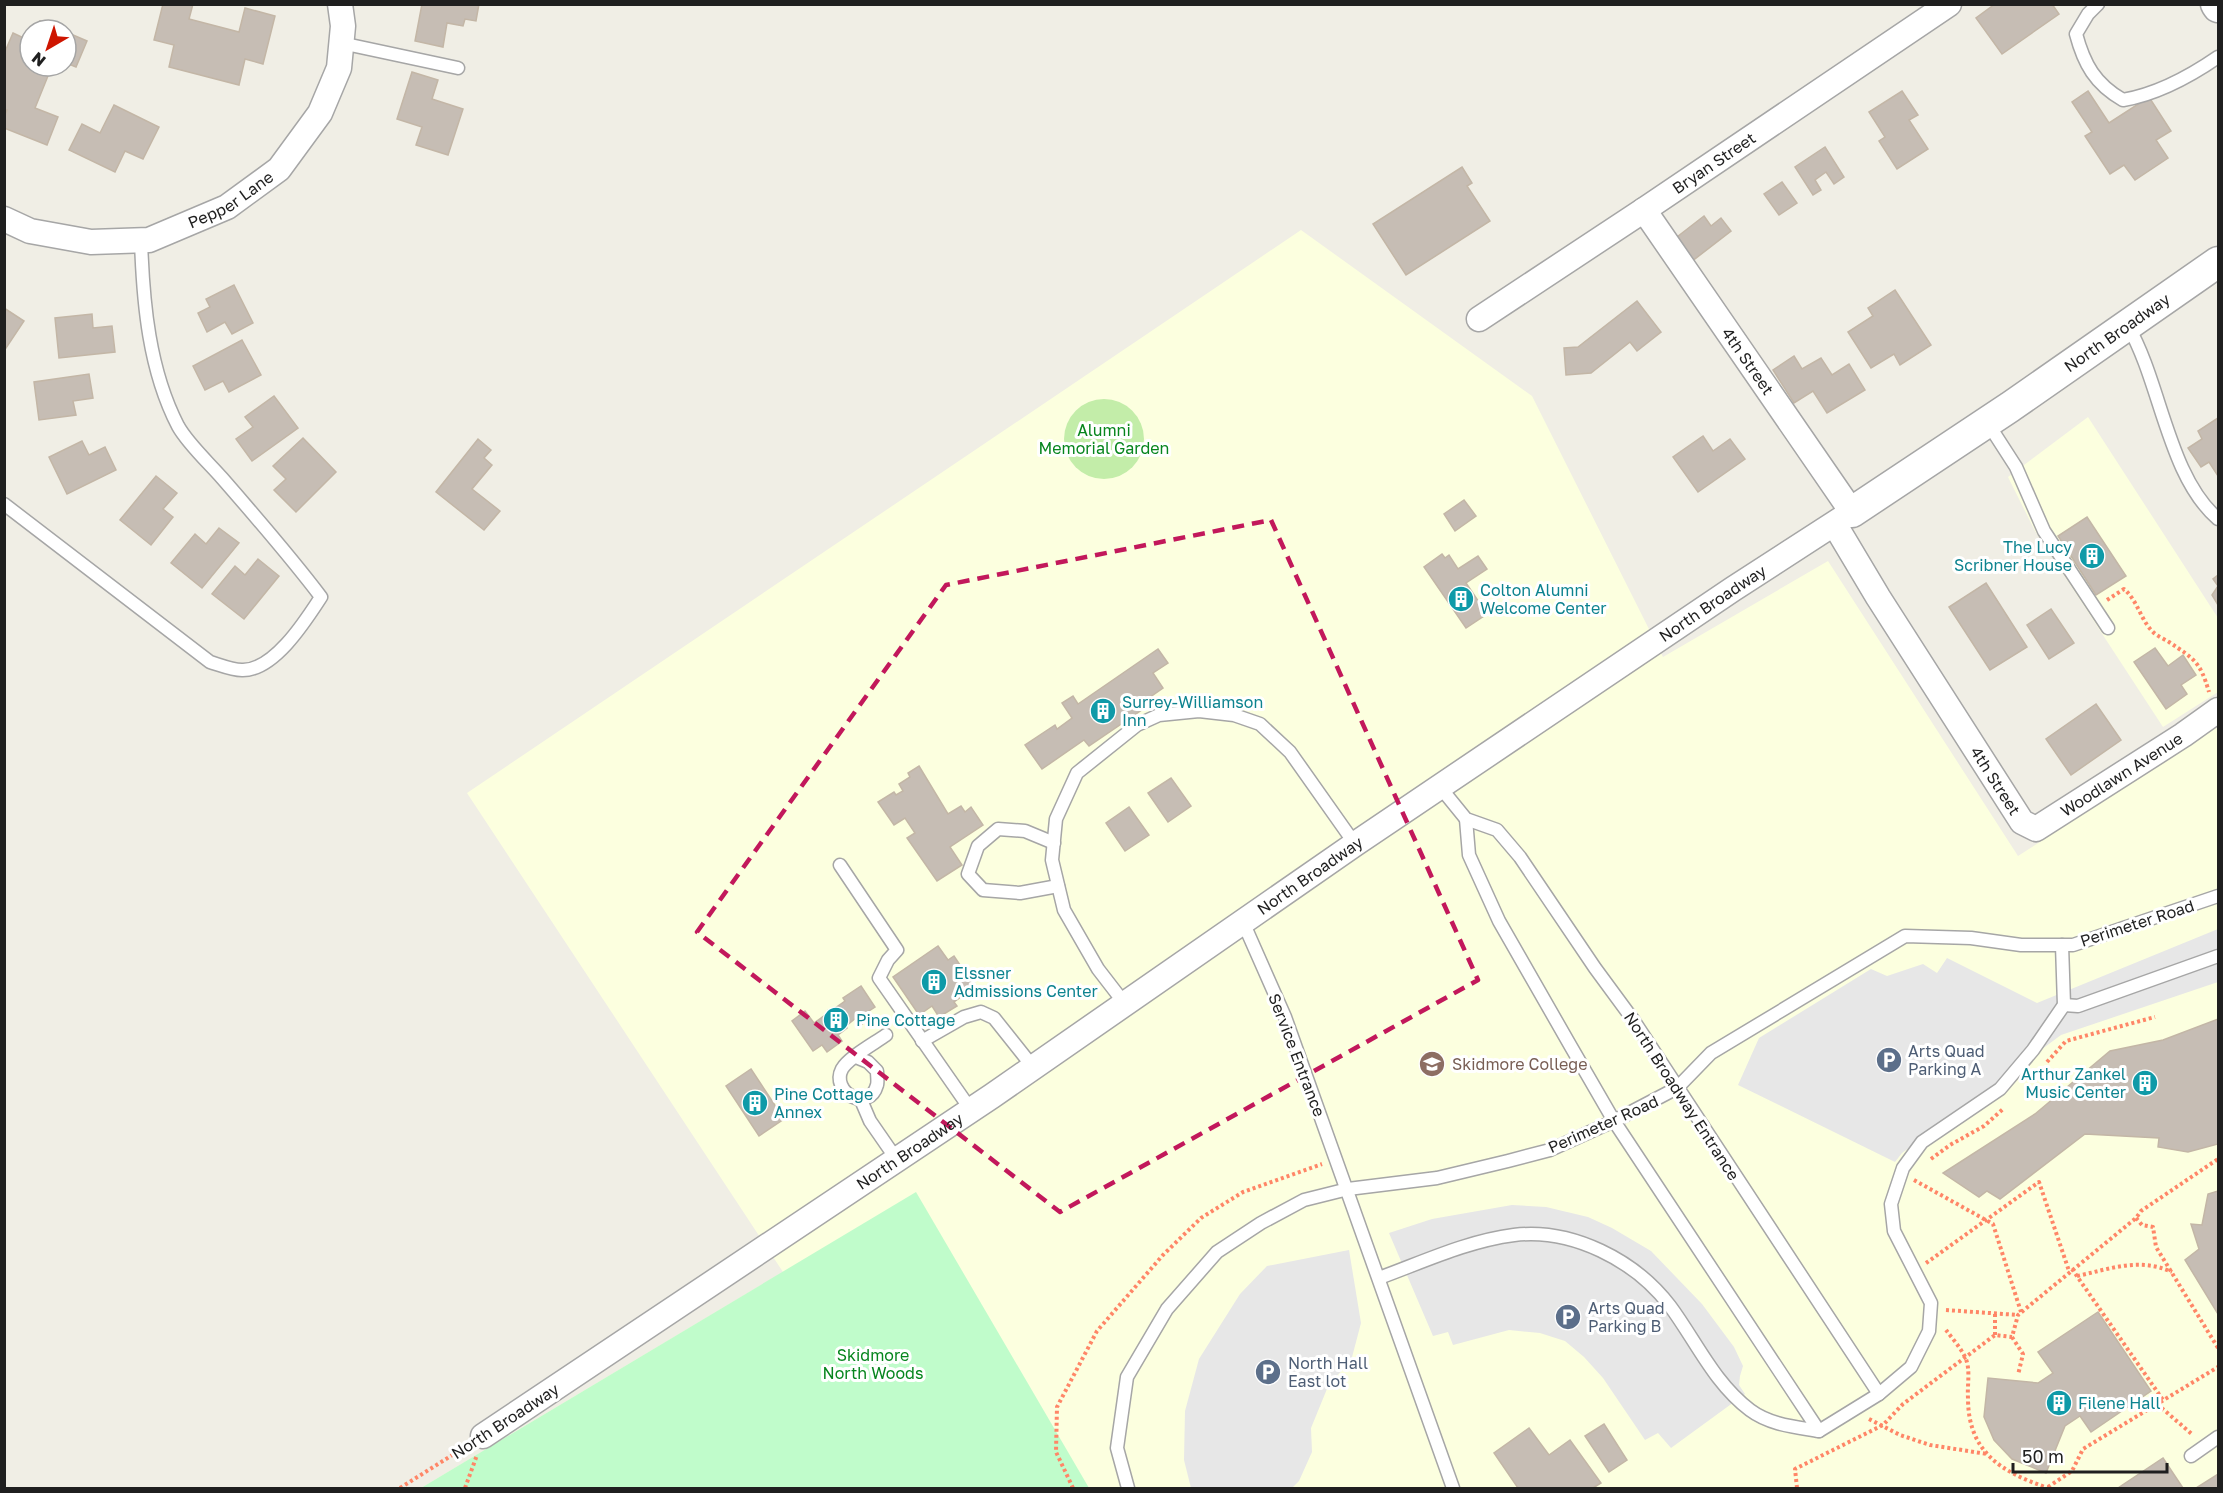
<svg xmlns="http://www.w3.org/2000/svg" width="2223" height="1493" font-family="'Golos Text',sans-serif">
<rect width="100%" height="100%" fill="#f0eee5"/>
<g fill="#fcffdf">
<path d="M1301 230 1532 396 1663 657 1828 561 2018 856 2218 727V1488H421L783 1272 467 793Z"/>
<path d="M2088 417 2218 618V692L2163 727 2035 531 2008 477Z"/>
</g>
<circle fill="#c3eda9" cx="1104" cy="439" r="40"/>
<path fill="#c0fccb" d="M916 1192 1089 1488H421Z"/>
<g fill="#e7e7e7">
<path d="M2218 929V982L2061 1035 1902 1153 1895 1162 1738 1085 1759 1038 1871 969 1887 976 1923 964 1937 973 1947 958 2037 1003Z"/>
<path d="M1512 1205 1546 1207 1588 1217 1612 1228 1651 1251 1702 1304 1734 1347 1743 1366 1740 1376 1739 1385 1745 1394 1671 1448 1658 1433 1645 1440 1603 1378 1584 1357 1565 1341 1540 1333 1509 1330 1453 1345 1448 1332 1433 1336 1389 1233 1432 1219Z"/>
<path d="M1349 1250 1361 1323 1351 1361 1329 1384 1311 1428 1312 1452 1299 1481 1292 1488H1191L1184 1460 1185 1411 1199 1359 1240 1294 1267 1266Z"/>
</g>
<g fill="#c6bdb4" stroke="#c3b6a6" stroke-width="1.5">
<path d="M163 4H193L189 19 239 32 245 8 275 16 263 64 245 59 239 85 169 67 174 45 154 40Z"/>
<path d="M422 4H479L476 21 465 19 463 26 447 23 443 47 415 41Z"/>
<path d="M1995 4H2052L2059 14 2002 54 1976 18Z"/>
<path d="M40 21 61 30H36Z"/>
<path d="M66 32 87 41 76 67 66 63Z"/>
<path d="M13 33 30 41V66H52L35 108 58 117 47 145 4 128V117L7 110 4 109V54Z"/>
<path d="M412 72 438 80 432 99 463 109 448 155 416 145 422 127 397 119Z"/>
<path d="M1902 91 1918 115 1909 120 1928 149 1897 169 1879 141 1885 137 1869 112Z"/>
<path d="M2088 91 2109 123 2149 97 2171 131 2156 140 2168 158 2135 180 2124 165 2110 174 2085 136 2092 132 2072 102Z"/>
<path d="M114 105 159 127 143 159 125 151 115 172 69 150 82 124 100 133Z"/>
<path d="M1825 147 1844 177 1834 184 1826 172 1815 180 1821 190 1813 195 1795 167Z"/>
<path d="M1462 167 1472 183 1467 186 1490 221 1406 275 1373 224Z"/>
<path d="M1782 182 1797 203 1779 215 1764 194Z"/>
<path d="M1704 216 1711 226 1721 218 1731 231 1691 262 1673 240Z"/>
<path d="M234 285 253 323 232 334 225 322 207 332 198 313 210 307 206 299Z"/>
<path d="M1895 290 1931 345 1900 365 1894 354 1871 368 1848 332 1873 316 1868 308Z"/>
<path d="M1637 301 1661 332 1637 351 1630 342 1591 373 1566 375 1564 348 1578 347Z"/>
<path d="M4 308 24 321 4 351Z"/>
<path d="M92 314 93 328 112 326 115 352 59 358 55 318Z"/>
<path d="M242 340 261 375 229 392 223 381 205 390 193 366Z"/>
<path d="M1794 356 1802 369 1821 358 1832 375 1849 364 1865 390 1827 413 1813 391 1794 403 1773 370Z"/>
<path d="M89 374 93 398 73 401 76 415 39 420 34 382Z"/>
<path d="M274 396 298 428 252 461 236 439 253 427 245 417Z"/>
<path d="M2218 418V476L2209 462 2201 467 2188 448 2202 439 2198 431Z"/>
<path d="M1703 436 1713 451 1730 439 1745 459 1698 492 1673 457Z"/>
<path d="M303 438 336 472 296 512 274 490 286 479 273 466Z"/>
<path d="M478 439 491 450 484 458 492 465 472 489 500 511 484 530 436 492Z"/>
<path d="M82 441 89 455 105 447 116 470 67 494 49 457Z"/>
<path d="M156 476 177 493 163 509 173 517 151 545 120 520Z"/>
<path d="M1464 500 1476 516 1455 531 1444 514Z"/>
<path d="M2087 517 2126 576 2096 595 2058 536Z"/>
<path d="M219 528 239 543 202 588 171 563 195 534 206 544Z"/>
<path d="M1442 554 1445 558 1449 555 1458 569 1478 556 1487 569 1466 583 1487 614 1466 628 1424 567Z"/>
<path d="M258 559 279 576 244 619 212 594 235 566 245 575Z"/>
<path d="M2218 575V605L2212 595 2218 586 2213 579Z"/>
<path d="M1986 583 2027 647 1990 670 1949 607Z"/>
<path d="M2051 609 2074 643 2049 659 2027 625Z"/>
<path d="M2155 648 2168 666 2183 655 2196 675 2181 685 2187 694 2166 709 2134 662Z"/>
<path d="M1158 649 1168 663 1153 673 1163 688 1146 700 1149 705 1089 746 1084 740 1042 769 1025 745 1055 725 1057 729 1072 718 1062 703 1073 696 1078 704Z"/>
<path d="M2096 704 2121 740 2071 775 2046 739Z"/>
<path d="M919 766 948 814 961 806 965 812 971 807 983 825 950 847 962 865 937 881 907 838 915 833 905 818 894 825 878 802 894 792 896 795 903 791 899 784 910 777 908 773Z"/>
<path d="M1171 778 1191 806 1168 822 1148 793Z"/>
<path d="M1129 807 1149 835 1125 851 1106 823Z"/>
<path d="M938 946 948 960 954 956 975 987 954 1002 957 1006 939 1017 932 1006 919 1015 893 977Z"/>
<path d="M861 986 875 1007 866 1013 870 1018 861 1025 856 1018 846 1026 847 1028 838 1035 842 1041 827 1052 822 1045 813 1051 792 1021 805 1011 814 1023 845 1001 843 998Z"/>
<path d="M2218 1019V1144L2188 1152 2158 1147 2159 1138 2085 1134 2000 1199 1987 1191 1979 1197 1943 1173 2035 1114 2110 1051 2163 1040Z"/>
<path d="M751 1069 784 1119 759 1136 726 1086Z"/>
<path d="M2218 1191V1314L2185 1260 2199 1249 2191 1224 2202 1225 2208 1194Z"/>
<path d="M2098 1312 2151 1391 2091 1432 2080 1416 2065 1426 2046 1473 2012 1459 1994 1440 1984 1417 1988 1378 2038 1383 2053 1373 2038 1352Z"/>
<path d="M1604 1424 1627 1460 1609 1472 1585 1436Z"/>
<path d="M1529 1428 1549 1455 1570 1440 1601 1483 1593 1488H1518L1494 1453Z"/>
<path d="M2163 1458 2183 1488H2118Z"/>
<path d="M2218 1474V1488H2196Z"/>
</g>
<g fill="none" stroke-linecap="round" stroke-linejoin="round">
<g stroke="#a6a6a6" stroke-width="15">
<g id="service">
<path d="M2098 4 2088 14 2076 34C2084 64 2095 84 2123 100 2158 94 2189 77 2218 57"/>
<path d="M341 43 458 68"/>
<path d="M2128 326C2161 383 2168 476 2218 519"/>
<path d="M1987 422 2016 467 2044 531 2108 628"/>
<path d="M4 504 210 662C220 665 232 670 242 670 274 671 306 620 321 597 290 556 256 517 222 478 209 463 188 444 178 426 149 370 143 303 141 240"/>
<path d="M1440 787 1466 819 1497 830 1520 857 1595 968 1634 1021 1879 1394"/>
<path d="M1466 819 1469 855 1499 921 1570 1045 1614 1121 1819 1431"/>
<path d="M1054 843 1025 831 998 829 978 846 968 874 983 890 1020 893 1058 886"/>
<path d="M840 865 897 950 888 960 879 978 971 1110"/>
<path d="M1243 922 1285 1017 1453 1488"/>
<path d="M1125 1004 1098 969 1064 910 1052 860 1056 819 1077 773 1137 725 1159 715 1199 711 1234 715 1260 724 1290 752 1355 844"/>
<path d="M2064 1005 2078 1006 2218 956"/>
<path d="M922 1041 964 1017 981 1012 994 1018 1033 1067"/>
<path d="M856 1057 868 1062 877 1071C877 1075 878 1082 877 1085 869 1114 830 1092 842 1069 849 1057 875 1043 886 1035"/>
<path d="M861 1100 870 1121 897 1160"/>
<path d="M1379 1278C1423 1262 1467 1241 1514 1235 1572 1228 1635 1260 1670 1306 1696 1341 1714 1383 1750 1410 1770 1425 1796 1427 1819 1431L1879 1394 1911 1367 1929 1331 1931 1303 1894 1231 1891 1204 1903 1168 1922 1142 2000 1089 2033 1050 2064 1005 2062 945"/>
<path d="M2191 1456 2218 1437"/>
<path d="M1128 1488 1117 1448 1127 1377 1167 1309 1217 1252 1261 1223 1304 1200 1348 1189 1437 1178 1508 1161 1550 1150 1614 1121 1677 1088 1711 1053 1905 936 1971 938 2021 945H2073L2218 896"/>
</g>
</g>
<g stroke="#a6a6a6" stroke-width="27">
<g id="minor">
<path id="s1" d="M4 219 30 231 91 242 149 240 227 207 279 169 320 113 339 68 343 26 340 4"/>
<path id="s2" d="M1479 319 1644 210 1949 4"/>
<path id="s3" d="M1835 525 1878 597 2022 822 2036 829 2183 735 2218 710"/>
<path id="s4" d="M483 1436 992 1096 1355 844 1733 589 1852 512 1644 210"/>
</g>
</g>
<g stroke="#a6a6a6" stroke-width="33">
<g id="tertiary">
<path d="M2216 4 2218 7"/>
<path id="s5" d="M1852 512 2010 407 2218 262"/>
</g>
</g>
<g stroke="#ff8667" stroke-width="4" stroke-dasharray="3 3" stroke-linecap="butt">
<path d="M2107 600 2124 589C2138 601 2140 619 2153 632 2157 636 2164 639 2169 642 2194 659 2200 661 2209 692"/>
<path d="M2047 1062 2066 1041 2155 1017"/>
<path d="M1931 1159 1950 1145 1984 1126 2003 1109"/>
<path d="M1914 1180 1993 1224 2021 1312"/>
<path d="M2136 1218 2142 1225 2153 1227 2156 1247 2218 1348"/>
<path d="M1926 1263 2039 1182 2069 1271"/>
<path d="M2072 1269 2163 1400"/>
<path d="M2077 1276C2110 1269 2139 1257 2172 1272"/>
<path d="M1946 1310 2018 1315"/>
<path d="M1995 1314V1335"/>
<path d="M1946 1330C1952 1338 1960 1347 1965 1357 1971 1369 1967 1385 1968 1398 1968 1452 2001 1472 2048 1488"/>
<path d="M2012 1337 2023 1354 2018 1375"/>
<path d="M2157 1404 2193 1435"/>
<path d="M1869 1419 1900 1435 1930 1445 1987 1454"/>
<path d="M2048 1487 2072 1471 2083 1449 2218 1367"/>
<path d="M400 1488 465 1447"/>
<path d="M465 1488 477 1455"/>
<path d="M1073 1488 1056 1452 1057 1407 1097 1331 1163 1255 1201 1218 1243 1192 1322 1164"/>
<path d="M1797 1488 1795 1469 1883 1425 1903 1404 1995 1335 2012 1337 2018 1315 2136 1218 2141 1211 2218 1159"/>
</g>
<use href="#service" stroke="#fff" stroke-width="12"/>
<use href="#minor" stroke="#fff" stroke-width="24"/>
<use href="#tertiary" stroke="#fff" stroke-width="30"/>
</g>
<path fill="none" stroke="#c2185b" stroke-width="4.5" stroke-dasharray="12 8" stroke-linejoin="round" d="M1271 520 1478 980 1060 1212 697 932 946 585Z"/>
<defs>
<g id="building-disc" transform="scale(1.35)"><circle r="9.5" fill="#0f9aa8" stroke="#fff"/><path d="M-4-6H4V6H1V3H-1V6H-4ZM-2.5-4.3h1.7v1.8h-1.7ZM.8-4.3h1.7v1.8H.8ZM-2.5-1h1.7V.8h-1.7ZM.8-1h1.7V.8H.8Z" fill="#fff"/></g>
<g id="parking-disc" transform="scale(1.35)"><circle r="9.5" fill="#5c6f8a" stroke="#fff"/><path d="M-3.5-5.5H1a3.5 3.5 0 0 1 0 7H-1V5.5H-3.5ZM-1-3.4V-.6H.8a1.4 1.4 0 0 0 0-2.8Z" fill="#fff"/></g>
<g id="university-disc" transform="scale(1.35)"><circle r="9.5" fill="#8d6e63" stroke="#fff"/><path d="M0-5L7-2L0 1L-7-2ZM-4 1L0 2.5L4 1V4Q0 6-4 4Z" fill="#fff"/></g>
</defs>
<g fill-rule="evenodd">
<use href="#building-disc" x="2092" y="556"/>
<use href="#building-disc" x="1461" y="599"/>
<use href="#building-disc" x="1103" y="711"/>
<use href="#building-disc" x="934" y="982"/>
<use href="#building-disc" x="836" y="1020"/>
<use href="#parking-disc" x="1889" y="1060"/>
<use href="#university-disc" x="1432" y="1064"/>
<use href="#building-disc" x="2145" y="1083"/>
<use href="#building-disc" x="755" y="1103"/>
<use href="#parking-disc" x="1568" y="1317"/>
<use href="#parking-disc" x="1268" y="1372"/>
<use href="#building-disc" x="2059" y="1403"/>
</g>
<g text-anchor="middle" stroke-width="6" stroke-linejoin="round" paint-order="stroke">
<g font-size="16" fill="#1f1f1f" stroke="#fff">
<text dy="6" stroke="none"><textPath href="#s2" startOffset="282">Bryan Street</textPath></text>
<text dy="6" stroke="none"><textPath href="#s1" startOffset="240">Pepper Lane</textPath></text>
<text dy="6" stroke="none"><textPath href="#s5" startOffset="320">North Broadway</textPath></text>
<text transform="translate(1748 361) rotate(55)" y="6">4th Street</text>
<text dy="6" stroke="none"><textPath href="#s4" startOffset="1485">North Broadway</textPath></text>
<text dy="6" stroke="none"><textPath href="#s3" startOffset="468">Woodlawn Avenue</textPath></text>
<text dy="6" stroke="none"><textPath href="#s3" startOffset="302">4th Street</textPath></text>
<text dy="6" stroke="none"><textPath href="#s4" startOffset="999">North Broadway</textPath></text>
<text transform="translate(2137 923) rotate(-18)" y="6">Perimeter Road</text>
<text transform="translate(1297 1055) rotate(69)" y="6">Service Entrance</text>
<text transform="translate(1682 1096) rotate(57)" y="6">North Broadway Entrance</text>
<text transform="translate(1603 1124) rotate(-24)" y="6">Perimeter Road</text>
<text dy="6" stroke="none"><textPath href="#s4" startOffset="513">North Broadway</textPath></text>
<text transform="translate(505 1421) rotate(-33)" y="6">North Broadway</text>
</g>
<g font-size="16" fill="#06851d" stroke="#fff">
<text x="1104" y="436">Alumni<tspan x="1104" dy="18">Memorial Garden</tspan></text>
<text x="873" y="1361">Skidmore<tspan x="873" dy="18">North Woods</tspan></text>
</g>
<g font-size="16" fill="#0d838f" stroke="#fff" text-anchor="start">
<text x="2072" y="553" text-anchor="end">The Lucy<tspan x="2072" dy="18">Scribner House</tspan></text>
<text x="1480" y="596">Colton Alumni<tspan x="1480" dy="18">Welcome Center</tspan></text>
<text x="1122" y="708">Surrey-Williamson<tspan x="1122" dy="18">Inn</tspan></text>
<text x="954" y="979">Elssner<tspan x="954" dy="18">Admissions Center</tspan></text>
<text x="856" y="1026">Pine Cottage</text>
<text x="2126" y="1080" text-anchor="end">Arthur Zankel<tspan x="2126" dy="18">Music Center</tspan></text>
<text x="774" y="1100">Pine Cottage<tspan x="774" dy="18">Annex</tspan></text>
<text x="2078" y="1409">Filene Hall</text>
</g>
<g font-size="16" fill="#4e5e75" stroke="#fff" text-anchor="start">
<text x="1908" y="1057">Arts Quad<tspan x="1908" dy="18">Parking A</tspan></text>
<text x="1588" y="1314">Arts Quad<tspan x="1588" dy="18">Parking B</tspan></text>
<text x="1288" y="1369">North Hall<tspan x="1288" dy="18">East lot</tspan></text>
</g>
<g font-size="16" fill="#785e54" stroke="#fff" text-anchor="start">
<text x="1452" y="1070">Skidmore College</text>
</g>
</g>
<rect width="2223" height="1493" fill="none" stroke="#1f1f1f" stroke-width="12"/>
<g transform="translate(48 48) rotate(219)"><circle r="28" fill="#ffffff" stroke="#a5a5a5" stroke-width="1.5"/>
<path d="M0-4.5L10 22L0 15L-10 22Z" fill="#ce1500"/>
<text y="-9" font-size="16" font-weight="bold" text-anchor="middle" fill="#1f1f1f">N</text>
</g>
<path d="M2013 1463v9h154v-9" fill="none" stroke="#1f1f1f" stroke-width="3"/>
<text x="2022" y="1463" font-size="18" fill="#1f1f1f" stroke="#ffffff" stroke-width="4.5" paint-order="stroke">50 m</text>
</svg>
